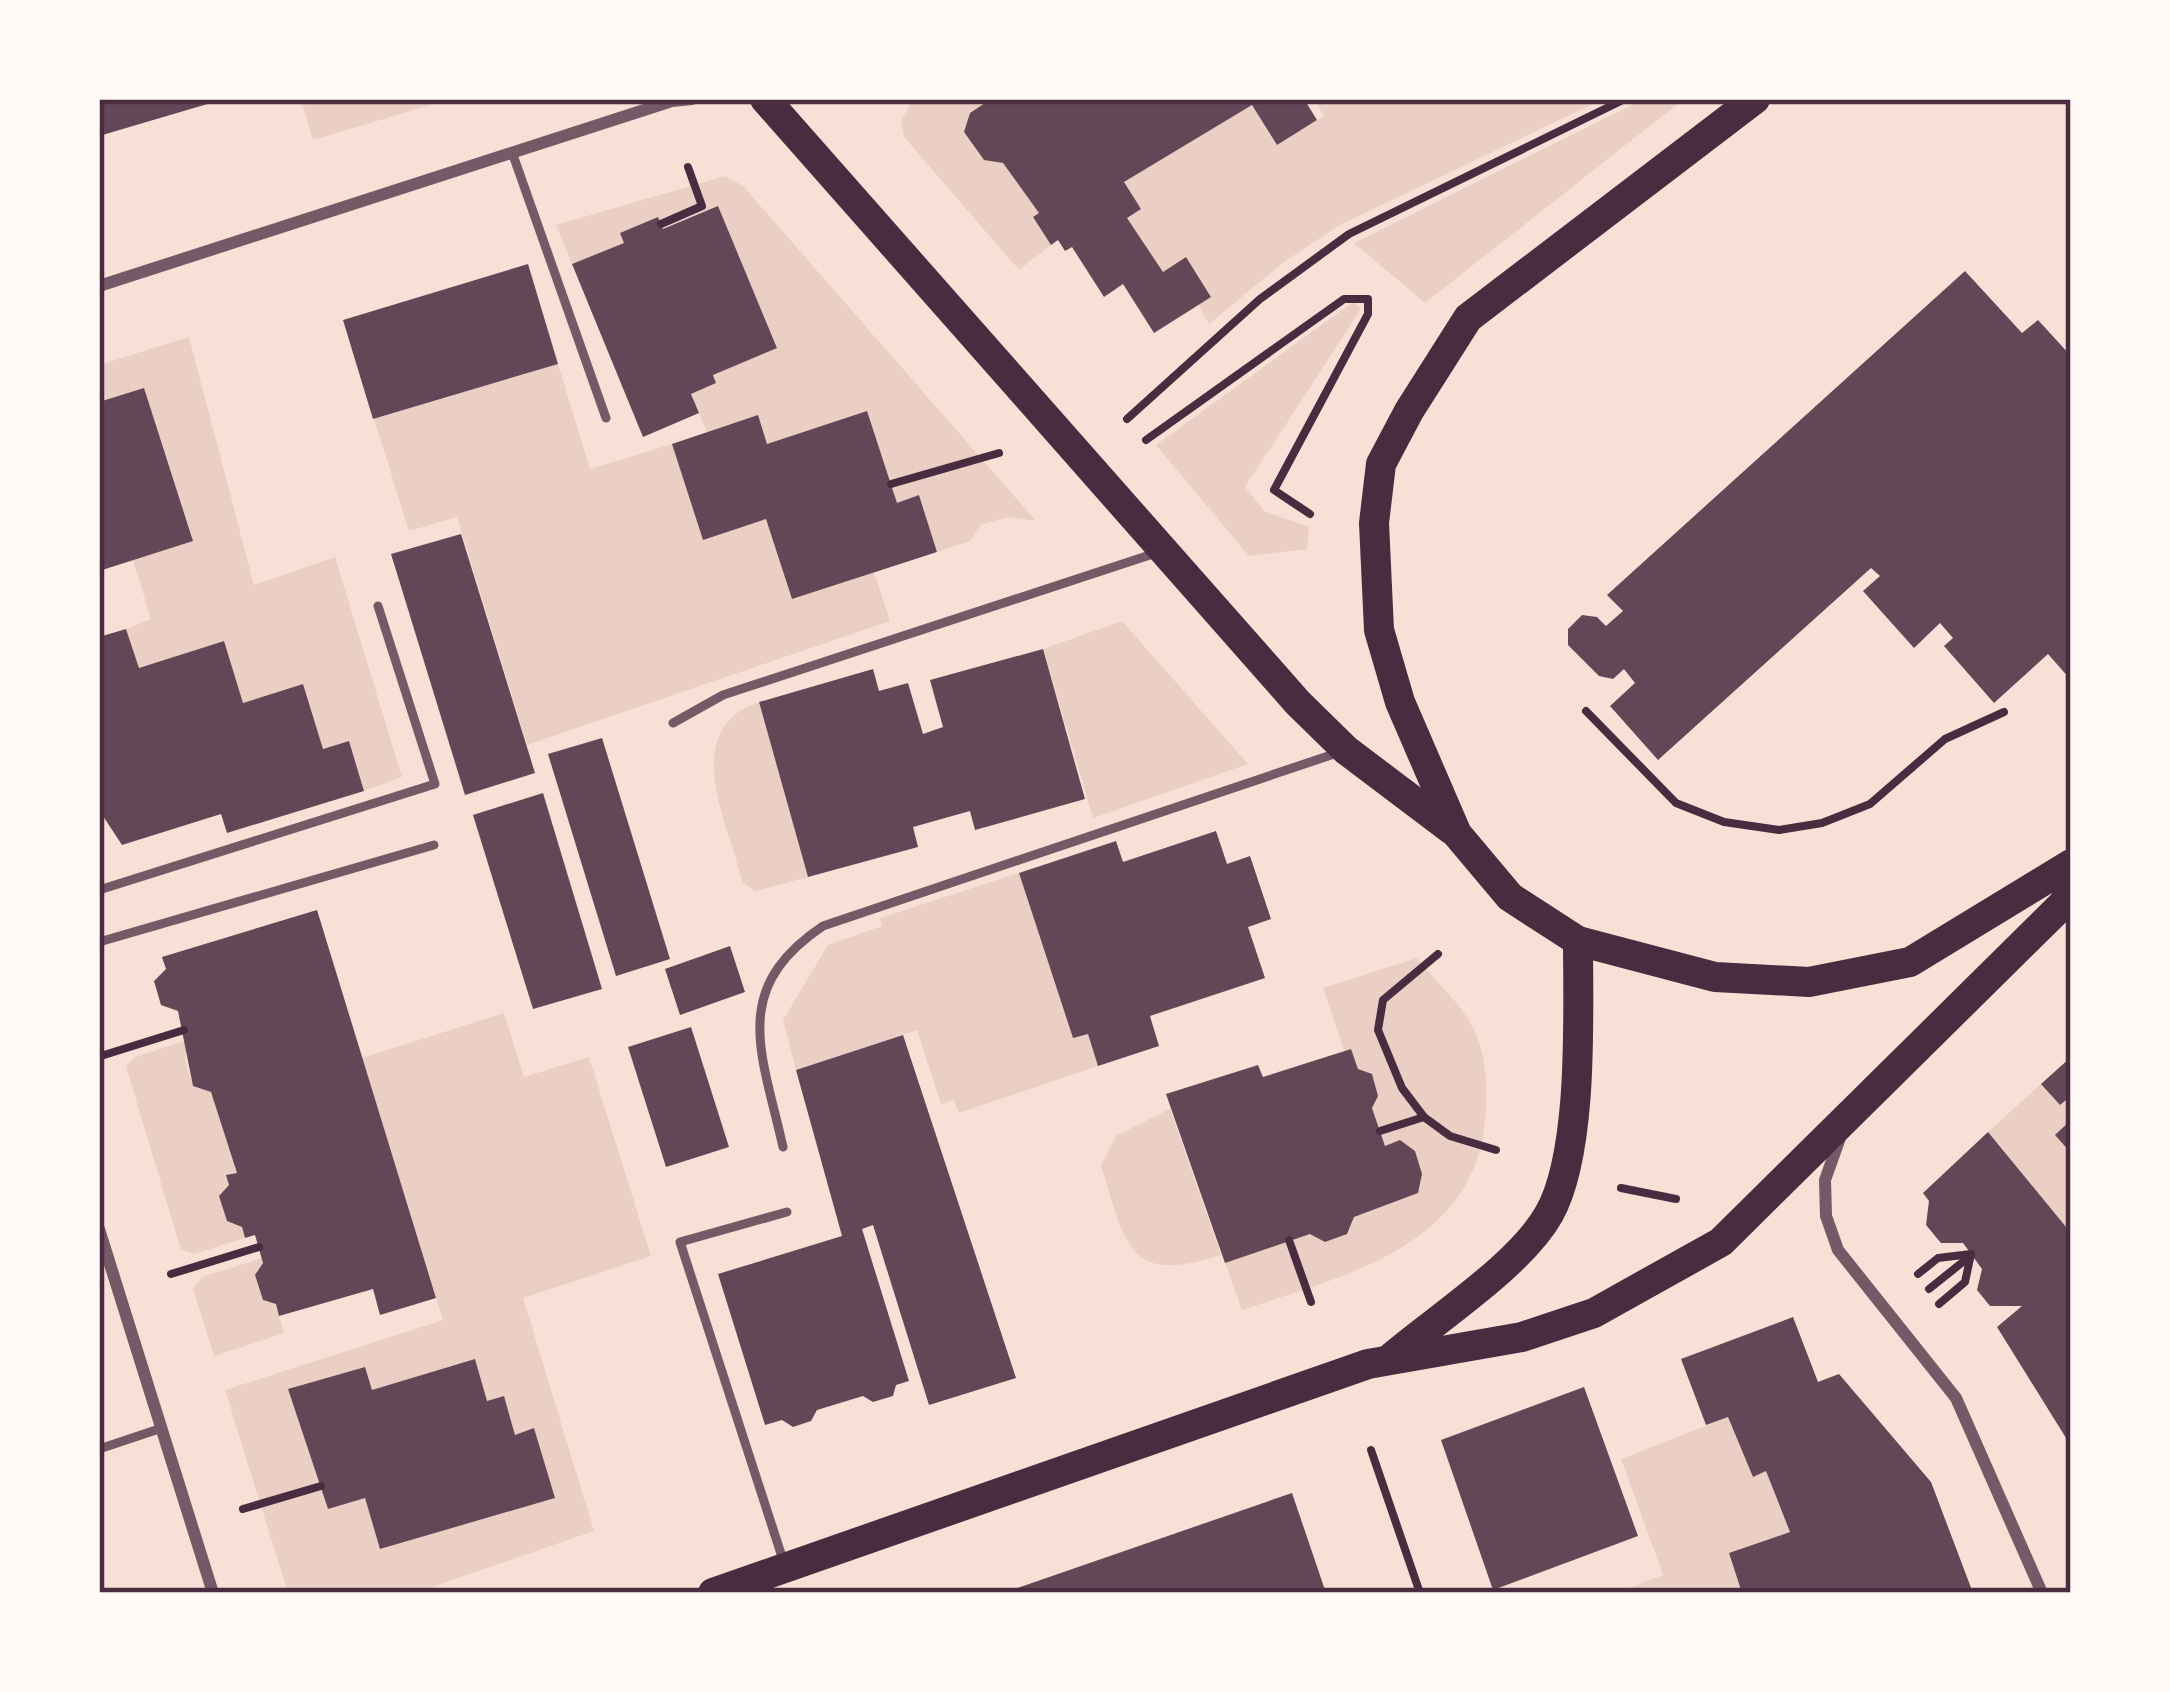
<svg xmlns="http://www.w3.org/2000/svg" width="2170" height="1692" font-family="Roboto,sans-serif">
<rect width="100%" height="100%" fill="#f7e1d7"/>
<g fill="#ebcfc5" fill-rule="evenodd">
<path d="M301 99H451L313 140Z"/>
<path d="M913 99H991L970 113 964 132 984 160 1003 163 1039 213 1034 218 1051 245 1019 270 904 137 901 121Z"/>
<path d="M1314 99H1603L1340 225 1284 262 1209 324 1198 305 1211 296 1187 258 1163 272 1127 218 1140 209 1124 182 1252 105 1277 145 1324 116Z"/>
<path d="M1644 99H1684L1425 303 1354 243Z"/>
<path d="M725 176 743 186 1036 521 1008 517 980 525 970 541 937 552 920 496 897 503 866 412 767 444 757 416 707 432 691 394 716 383 713 375 777 347 718 207 663 229 658 217 624 243 572 264 556 225Z"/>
<path d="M1353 302 1361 309 1245 487 1264 511 1309 527 1307 549 1249 556 1156 445Z"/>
<path d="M189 337 254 585 335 557 402 777 364 791 349 741 323 749 303 684 243 703 224 641 139 668 126 629 151 619 133 560 193 540 144 389 99 403V365Z"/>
<path d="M558 364 590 469 672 444 703 539 766 519 792 599 874 572 890 621 527 745 457 517 409 531 374 419Z"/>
<path d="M1122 621 1248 764 1093 818 1043 649Z"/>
<path d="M759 702 808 877 756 891 743 883C728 824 678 729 759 702Z"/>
<path d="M1019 873 1073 1037 1088 1034 1098 1066 959 1113 954 1100 941 1104 917 1030 796 1070 783 1020 828 945 882 926 880 918Z"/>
<path d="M1417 958C1433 980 1456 998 1470 1022 1487 1051 1488 1088 1485 1121 1473 1248 1343 1276 1242 1310L1225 1263 1310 1234H1347L1354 1217 1417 1193C1424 1165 1416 1159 1400 1141L1385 1146 1372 1108V1075L1358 1069 1351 1049 1344 1051 1323 988Z"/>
<path d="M504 1013 524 1077 589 1057 651 1256 523 1298 594 1531 415 1593H288L225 1390 443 1320 362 1058ZM364 1367 372 1390 487 1401 504 1396 515 1435 534 1429 555 1498 381 1549 365 1498 327 1508 289 1390Z"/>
<path d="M187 1040 185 1061 193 1086 211 1092 237 1173 227 1176 229 1185 219 1196 227 1221 242 1227 245 1238 194 1254 181 1250 126 1066 135 1057Z"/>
<path d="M2041 1084 2060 1105 2071 1096V1233L1988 1132Z"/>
<path d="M1170 1109 1221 1255C1127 1286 1126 1244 1101 1166L1116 1136Z"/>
<path d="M262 1258 284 1333 214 1356 193 1289 202 1277Z"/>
<path d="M1728 1417 1766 1471 1790 1532 1729 1553 1742 1593H1616L1663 1575 1621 1459Z"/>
</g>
<g fill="#644757">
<path d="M99 99H221V100L99 136Z"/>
<path d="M991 99H1304L1317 120 1277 145 1252 105 1124 182 1141 209 1127 218 1163 272 1186 257 1211 297 1154 333 1123 284 1104 297 1072 247 1065 251 1058 240 1051 245 1033 217 1039 213 1003 163 984 160 964 132 970 113Z"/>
<path d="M718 206 777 348 713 375 716 383 691 394 699 413 643 437 572 264 624 243 620 233 658 217 663 229Z"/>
<path d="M528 264 558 364 373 419 343 320Z"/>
<path d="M1965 271 2022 333 2038 320 2071 356V680L2048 654 1994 703 1944 646 1953 638 1940 623 1914 648 1863 591 1880 576 1871 568 1658 760 1610 706 1635 683 1624 669 1613 679 1599 676 1568 645V629L1582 615 1597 617 1606 626 1623 611 1607 595Z"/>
<path d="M144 388 193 541 99 571V402Z"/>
<path d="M867 411 897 503 919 495 937 552 792 599 766 519 703 540 672 444 758 415 767 444Z"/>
<path d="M461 534 535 773 465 795 391 554Z"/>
<path d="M126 629 139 668 224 641 243 703 303 684 323 749 349 741 364 791 227 833 221 814 122 845 99 810 104 788 99 773V637Z"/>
<path d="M1043 649 1085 799 975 830 970 811 913 827 918 847 808 877 759 702 873 669 879 691 908 683 923 734 943 727 930 680Z"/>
<path d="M602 738 670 959 616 976 548 754Z"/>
<path d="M543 793 602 989 533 1009 473 815Z"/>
<path d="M1216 831 1227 864 1250 856 1271 919 1248 927 1265 978 1150 1016 1159 1046 1098 1066 1088 1034 1073 1038 1019 873 1116 841 1123 862Z"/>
<path d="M317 910 436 1298 380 1315 373 1289 279 1316 276 1304 263 1300 255 1275 263 1263 255 1235 245 1238 242 1227 227 1221 219 1196 229 1185 226 1175 237 1173 211 1092 193 1086 178 1011 161 1005 154 981 166 969 162 957Z"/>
<path d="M730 946 745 992 680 1015 665 969Z"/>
<path d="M691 1027 729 1147 666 1167 628 1047Z"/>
<path d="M903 1035 1016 1378 929 1405 873 1225 862 1229 909 1381 896 1385 893 1396 873 1402 863 1396 817 1410 811 1421 793 1427 782 1420 765 1425 718 1274 842 1236 796 1070Z"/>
<path d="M1351 1049 1358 1069 1372 1074 1378 1096 1372 1108 1385 1146 1400 1140 1415 1151 1422 1174 1418 1193 1354 1217 1347 1234 1325 1242 1310 1234 1225 1263 1166 1094 1258 1065 1263 1077Z"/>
<path d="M2071 1057V1096L2060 1105 2041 1084Z"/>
<path d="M2071 1120V1153L2055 1135Z"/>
<path d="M1988 1132 2071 1233V1446L1997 1327 2022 1306H1990L1977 1290 1982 1269 1963 1243H1941L1926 1225 1929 1201 1923 1193Z"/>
<path d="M1793 1317 1818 1382 1839 1374 1931 1482 1973 1593H1742L1729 1553 1790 1532 1766 1471 1753 1477 1728 1417 1706 1425 1681 1359Z"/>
<path d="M475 1359 487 1401 504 1396 515 1435 534 1428 555 1498 380 1549 365 1498 328 1509 288 1389 365 1367 372 1390Z"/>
<path d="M1584 1387 1638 1536 1493 1590 1441 1440Z"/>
<path d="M1292 1493 1326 1593H1006V1592Z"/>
</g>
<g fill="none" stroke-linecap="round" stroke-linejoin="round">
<g stroke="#4a2c40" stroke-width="8">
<path d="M661 224 702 206 688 167"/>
<path d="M1127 419 1260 299 1349 234 1625 99"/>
<path d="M1146 440 1344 299H1368V314L1274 490 1310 514"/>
<path d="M891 484 999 453"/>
<path d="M1586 711 1676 803 1724 822 1779 830 1822 823 1870 804 1945 739 2004 712"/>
<path d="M1438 954 1383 1000 1378 1030 1402 1088 1424 1117 1450 1136 1496 1150"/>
<path d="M104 1055 184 1030"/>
<path d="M1380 1131 1424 1117"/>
<path d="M1621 1188 1676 1199"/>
<path d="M1289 1240 1311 1302"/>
<path d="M171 1274 259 1247"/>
<path d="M1918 1274 1938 1258 1971 1254 1965 1282 1939 1304"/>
<path d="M1929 1289 1969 1257"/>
<path d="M1371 1450 1420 1593"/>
<path d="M243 1509 321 1486"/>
</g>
<g stroke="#755966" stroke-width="9">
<path d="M513 155 606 418"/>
<path d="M673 723 723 695 1159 552"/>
<path d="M99 890 435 784 378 606"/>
<path d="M99 942 434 845"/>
<path d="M783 1147C762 1053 729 989 823 926L1337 753"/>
<path d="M99 1449 162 1428"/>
<path d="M784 1563 680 1242 787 1212"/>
</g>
<g stroke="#755966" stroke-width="12">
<path d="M99 286 672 101 692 99"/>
<path d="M1840 1138 1825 1180 1826 1216 1838 1250 1956 1398 2042 1593"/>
<path d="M99 1229 213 1593"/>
</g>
<g stroke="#4a2c40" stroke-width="30">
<path d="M765 99 1298 703 1346 750 1452 830"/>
<path d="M1755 99 1468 318 1409 411 1381 464 1374 523 1379 630 1400 702 1457 834 1510 897 1578 941 1715 977 1809 982 1910 962 2071 864"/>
<path d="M1393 1356C1439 1317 1520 1265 1549 1214 1584 1152 1578 1012 1578 941"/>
<path d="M713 1593 1368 1364 1522 1337 1594 1313 1721 1242 2063 904 2071 890"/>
</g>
</g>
<rect width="2170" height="1692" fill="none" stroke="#fffaf5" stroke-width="204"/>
<rect x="102" y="102" width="1966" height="1488" fill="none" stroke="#4a2c40" stroke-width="4.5"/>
</svg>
